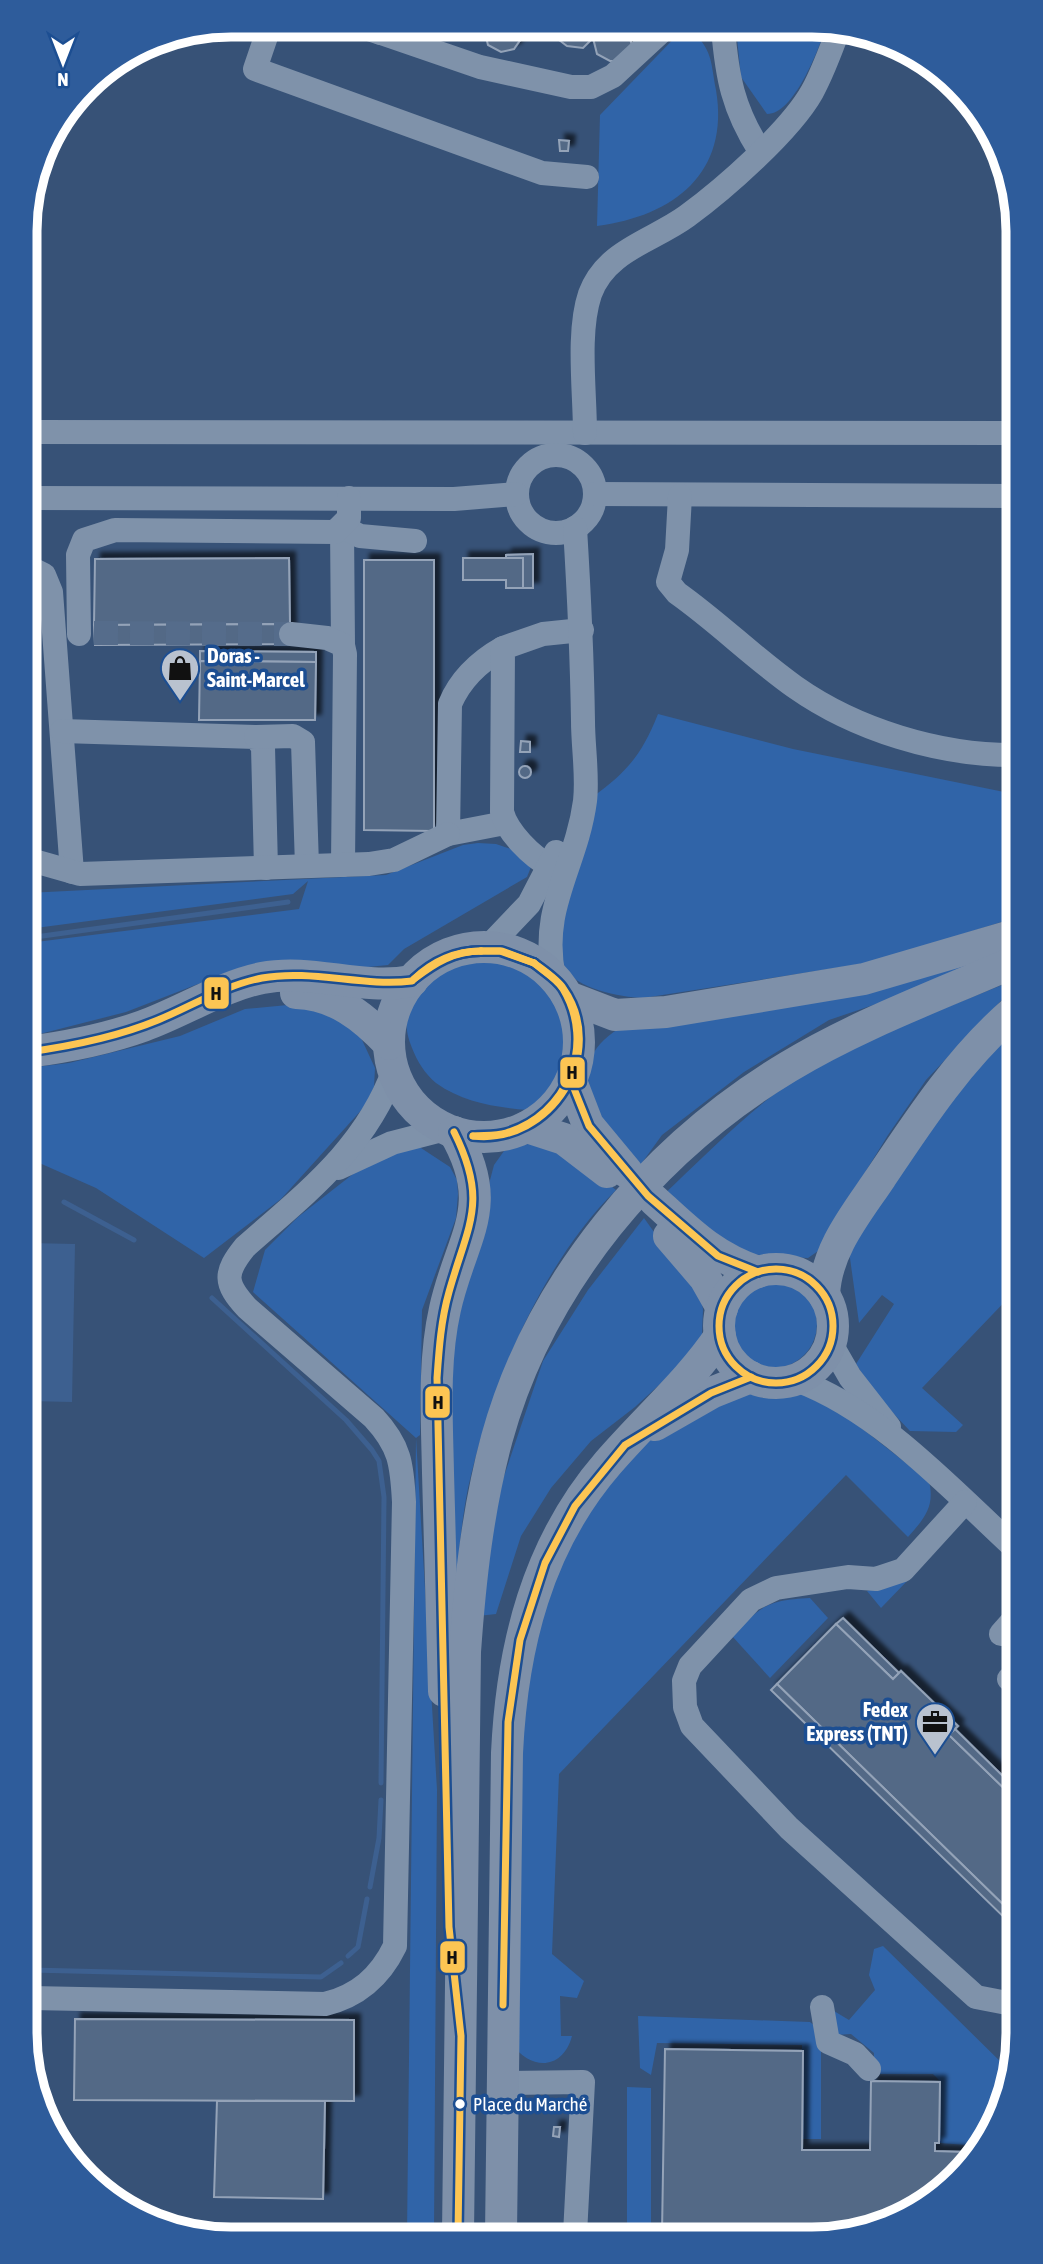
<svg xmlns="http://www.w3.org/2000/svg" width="1043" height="2264" font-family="'Asap Condensed',sans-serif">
<defs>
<filter id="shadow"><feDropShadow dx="6" dy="-6" stdDeviation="2" flood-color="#0009"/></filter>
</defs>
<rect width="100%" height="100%" fill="#375277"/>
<g fill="#3064a8">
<path d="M685 27H690C713 53 710 57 716 90 730 173 674 216 597 226L600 115Z"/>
<path d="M736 28H826C818 50 794 114 767 114L741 77Z"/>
<path d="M658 714 793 749 1014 794V918L874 962 643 998C620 997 575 989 563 966 560 960 560 950 558 944L594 796C628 771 642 754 658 714Z"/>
<path d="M478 843 496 844 535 857 527 877 404 949 388 965 198 984 126 1012 28 1037V943L299 909 308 881 293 894 28 929 27 893 386 875 463 845Z"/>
<path d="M1014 944 891 999 829 1020 744 1072 662 1135 636 1171 583 1100C587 1061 590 1045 625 1025Z"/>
<path d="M475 958C492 959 507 960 522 968 582 998 576 1073 528 1110 495 1107 464 1103 436 1083 425 1074 417 1061 412 1048 391 999 432 968 475 958Z"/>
<path d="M1014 980V987L926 1080 888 1135 837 1218 821 1249 808 1258 744 1254 661 1197C703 1158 751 1107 799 1077 861 1037 946 1009 1014 980Z"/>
<path d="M298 1004 356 1027 375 1068 374 1087 365 1106 281 1199 204 1258 96 1188 28 1158V1068L69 1063 180 1036 245 1009Z"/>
<path d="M1014 1020 1015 1291 922 1388 963 1425 956 1432 910 1431 876 1395 856 1364 894 1304 882 1295 859 1323 849 1251 931 1113Z"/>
<path d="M541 1140 562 1147 616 1190C541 1264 491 1385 468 1488 460 1528 458 1570 452 1610L448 1340 494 1165 504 1151Z"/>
<path d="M404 1148H421L450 1167 457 1180 458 1194 456 1218 422 1310 420 1435 416 1438 437 1790 434 2234 407 2235 416 1438 253 1292 265 1250 298 1217 362 1167Z"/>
<path d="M644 1218 700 1296 703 1309 702 1335 696 1351 635 1407 591 1441 551 1488 521 1536 496 1614 478 1616 501 1485 543 1361 588 1290Z"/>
<circle cx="773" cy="1324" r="44"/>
<path d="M743 1391 764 1398 800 1393 832 1405 929 1481C935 1506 925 1518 908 1537L846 1475 559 1774 552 1954 584 1981 577 1998 560 1996 561 2036H572C563 2070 531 2071 512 2044L525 1665 575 1517 654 1434Z"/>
<path d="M909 1579 881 1608 867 1591Z"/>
<path d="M810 1598 828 1618 770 1678 732 1636C761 1606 767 1600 810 1598Z"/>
<path d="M883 1946 1012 2073 1003 2112 967 2170V2145L939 2143 940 2081 933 2074H874V2053L851 2034 836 2035 834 2011 849 2020 875 1990 869 1975 874 1949Z"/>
<path d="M638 2016 810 2022 817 2028 821 2042V2139H802V2045L657 2043 651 2075 640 2068Z"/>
<path d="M627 2087 651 2088V2233L627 2234Z"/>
</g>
<path fill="#3d6090" d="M29 1243 75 1244 72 1402 29 1401Z"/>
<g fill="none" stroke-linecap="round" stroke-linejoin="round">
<g stroke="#3d6090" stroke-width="5">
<path d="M28 938 288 902"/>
<path d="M28 1186 33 1187"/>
<path d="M64 1202 134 1240"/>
<path d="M212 1298 346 1420 372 1450 379 1461 384 1497 381 1783"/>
<path d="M370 1887 379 1838 381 1800"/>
<path d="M348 1956 358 1947 367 1899"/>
<path d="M31 1970 321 1977 341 1963"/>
</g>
</g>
<g fill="#536986" stroke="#94a3b8" stroke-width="2" filter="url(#shadow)">
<path d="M448 26H522L523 36 514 49 501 52 488 45 484 29 473 38 464 39 454 35Z"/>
<path d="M556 27H626L632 45 615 61H610L597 54 593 38 583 48 567 46 559 40Z"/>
<path d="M559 140 569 141 568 151H560Z"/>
<path d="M533 554V588H523V558H506V555Z"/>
<path d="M289 558 290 624 94 625 95 559Z"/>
<path d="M463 558H523V588H506V580H463Z"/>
<path d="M364 560H434V831L364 830Z"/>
<path d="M290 624 291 644 95 645 94 625Z"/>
<path d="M200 651 316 652V662L200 661Z"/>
<path d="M200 661 316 662 315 720H199Z"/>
<path d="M521 741 530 742V752H520Z"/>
<circle cx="525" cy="772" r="6"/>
<path d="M843 1618 899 1673 893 1679 836 1624Z"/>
<path d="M836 1624 893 1679 901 1671 958 1726 949 1735 1017 1801 1018 1919 777 1684Z"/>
<path d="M777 1684 1018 1919V1931L771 1690Z"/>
<path d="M955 1729 1017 1790V1801L949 1735Z"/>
<path d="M75 2019 354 2020V2101L74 2100Z"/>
<path d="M665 2049 803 2051 802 2150H870L871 2081 940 2082 939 2143H935V2151L966 2152V2171L927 2205 866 2232 662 2233Z"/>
<path d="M217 2101H325L323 2199 214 2197Z"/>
<path d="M554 2127H560L559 2137 553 2136Z"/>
</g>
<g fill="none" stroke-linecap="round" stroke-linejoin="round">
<path stroke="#556c8b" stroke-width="24" stroke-dasharray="24 12" stroke-linecap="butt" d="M94 633 291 634"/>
<g stroke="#7f92aa" stroke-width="24">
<path d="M270 25 255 69 542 173 587 177"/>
<path d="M357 25 381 33"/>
<path d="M384 25 381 33 480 67 571 87H591L613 76 666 27"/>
<path d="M723 28C727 77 733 109 760 151"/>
<path d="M26 432 1012 433"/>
<path d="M585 433C585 392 577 332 590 294 606 250 653 241 687 216 724 189 790 131 812 92 823 72 831 50 839 28"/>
<circle cx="556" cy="494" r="39"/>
<path d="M595 494 1013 496"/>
<path d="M680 496 677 550 668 582 677 593C718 622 754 658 795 687 856 730 939 755 1013 755"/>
<path d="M26 498 454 499 516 494"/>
<path d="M342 527 343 645"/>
<path d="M342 527 360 536 415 541"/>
<path d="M26 566 44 575 51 592 72 872"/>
<path d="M79 634 78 555 84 540 115 530 335 532 349 518V498"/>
<path d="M291 634 327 638 343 645 345 654 343 865"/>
<path d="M503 648C480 661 460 680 450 704L448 834 505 823"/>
<path d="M62 731 256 737 263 747 266 868"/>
<path d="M256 737 293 736 303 742 307 866"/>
<path d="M27 859 80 874 369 864 394 860 448 834"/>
<path d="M550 866C532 857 507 832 502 812L503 648 543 634 582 630"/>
<path d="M487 948 529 904 556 852"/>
<path d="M554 978C539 907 576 868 585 801 588 776 583 747 583 721 582 657 579 593 575 528"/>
<path d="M338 1168 392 1143 446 1129"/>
<path d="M831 1344 850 1377 889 1427"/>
<path d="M796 1380C879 1410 952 1490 1016 1549"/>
<path d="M965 1502 903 1570 876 1579 848 1577 776 1588 751 1600 690 1666 684 1681 685 1707 692 1726 789 1828 976 1997 1007 2003 1018 1999"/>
<path d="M1001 1634 1016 1617"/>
<path d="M1009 1679 1017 1686"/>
<path d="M31 1998 325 2004C358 1996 380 1977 395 1946L404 1502C402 1464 400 1446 374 1418L247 1308C224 1283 224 1273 245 1247 306 1193 365 1149 394 1070"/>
<path d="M822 2007 828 2042 855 2054 869 2069"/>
<path d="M503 2083 583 2082 575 2234"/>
</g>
<g stroke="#7e90a9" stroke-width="32">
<circle cx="484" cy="1042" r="95"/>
<path d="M296 993C335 994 364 1017 389 1044"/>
<path d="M568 997 615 1015 666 1012 864 979 1014 935"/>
<path d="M28 1052C66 1047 107 1039 143 1026 182 1012 222 986 262 978 313 968 360 991 412 981"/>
<path d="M571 1081 588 1125 627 1172"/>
<path d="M527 1127 564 1139 607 1172"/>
<path d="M654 1200C689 1232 713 1257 758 1272"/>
<path d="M669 1236 705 1278 722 1308"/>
<circle cx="776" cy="1326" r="57"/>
<path d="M824 1295C826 1249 857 1213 881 1177 921 1117 960 1058 1014 1011"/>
<path d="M655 1425 711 1393 751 1377"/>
<path d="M444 1691C442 1619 440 1546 438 1473 437 1419 433 1362 445 1309 461 1236 498 1207 454 1132"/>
<path d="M458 2234 465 1652C470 1580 478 1508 497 1438 540 1283 652 1149 788 1067 859 1024 939 995 1014 962"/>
<path d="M501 2234 507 1753C512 1647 537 1545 608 1463 644 1421 690 1381 720 1336"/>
</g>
<g stroke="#1c4e92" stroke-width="12">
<g id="bus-1">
<path d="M481 951H502L534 963"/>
<path d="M481 951H500L534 963"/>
<path d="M414 979C433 961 454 951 481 951"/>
<path d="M414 979C435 963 454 951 481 951"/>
<path d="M28 1052C72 1046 117 1037 158 1020 192 1006 225 985 262 978 312 969 362 987 412 981"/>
<path d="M571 1081 589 1126 648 1196 718 1256 758 1272"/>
<path d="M454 1132C489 1202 468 1224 449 1292 441 1320 439 1349 437 1378L449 1927 461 2036 458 2234"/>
<path d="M473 1136C551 1145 609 1053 563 988 557 979 543 970 534 963"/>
<path d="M473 1136C484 1135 496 1136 506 1133 568 1115 596 1044 563 989 557 979 543 971 534 963"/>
<circle cx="776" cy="1326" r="57"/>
<path d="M503 2005 508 1722 520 1640 545 1563 575 1506 625 1445 711 1393 751 1377"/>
</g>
</g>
<use href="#bus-1" stroke="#fcc553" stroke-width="7"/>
</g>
<defs>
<g id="shop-pin" transform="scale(2.0125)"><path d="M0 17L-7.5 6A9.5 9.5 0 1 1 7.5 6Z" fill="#b9c2cf" stroke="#1c4e92"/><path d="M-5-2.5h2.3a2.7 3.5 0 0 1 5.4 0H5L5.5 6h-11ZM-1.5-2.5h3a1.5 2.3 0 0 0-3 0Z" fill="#111"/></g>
<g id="office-pin" transform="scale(2.0125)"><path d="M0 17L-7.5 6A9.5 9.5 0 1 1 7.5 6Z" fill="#b9c2cf" stroke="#1c4e92"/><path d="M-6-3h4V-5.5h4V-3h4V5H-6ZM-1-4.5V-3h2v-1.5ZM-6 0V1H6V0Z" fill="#111"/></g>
</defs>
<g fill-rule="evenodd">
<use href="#shop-pin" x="180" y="668"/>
<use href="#office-pin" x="935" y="1722"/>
</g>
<circle fill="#fff" stroke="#1c4e92" stroke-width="2.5" cx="460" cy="2104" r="6"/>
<g text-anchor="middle" stroke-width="7" stroke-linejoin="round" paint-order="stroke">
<g font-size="19" fill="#fff" stroke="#1c4e92" text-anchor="start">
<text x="473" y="2111">Place du Marché</text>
</g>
<g font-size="21" font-weight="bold" fill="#fff" stroke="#1c4e92" text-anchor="start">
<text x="207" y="663">Doras -<tspan x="207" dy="24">Saint-Marcel</tspan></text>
<text x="908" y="1717" text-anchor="end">Fedex<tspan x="908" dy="24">Express (TNT)</tspan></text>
</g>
</g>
<path d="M0 0H1043V2264H0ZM231 37H812A194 194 0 0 1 1006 231V2033A194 194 0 0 1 812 2227H231A194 194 0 0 1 37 2033V231A194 194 0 0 1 231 37Z" fill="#2e5c9b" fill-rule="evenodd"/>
<path fill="none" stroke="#fff" stroke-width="9" d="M231 37H812A194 194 0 0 1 1006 231V2033A194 194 0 0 1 812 2227H231A194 194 0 0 1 37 2033V231A194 194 0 0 1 231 37Z"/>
<g stroke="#1c4e92" stroke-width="2.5">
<rect x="203" y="976" width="27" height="34" rx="7" fill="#fcc553"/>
<rect x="559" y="1056" width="27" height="33" rx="7" fill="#fcc553"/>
<rect x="424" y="1385" width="27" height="34" rx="7" fill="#fcc553"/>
<rect x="439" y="1940" width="27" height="34" rx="7" fill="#fcc553"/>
</g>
<g font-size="19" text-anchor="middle" font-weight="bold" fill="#111">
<text x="216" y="1000">H</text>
<text x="572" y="1079">H</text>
<text x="438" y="1409">H</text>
<text x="452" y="1964">H</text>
</g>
<g transform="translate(63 63) rotate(180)" stroke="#1c4e92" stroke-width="5" paint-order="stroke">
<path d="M0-5L12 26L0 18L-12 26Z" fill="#ffffff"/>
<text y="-10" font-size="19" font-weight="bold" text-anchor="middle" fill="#ffffff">N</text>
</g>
</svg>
